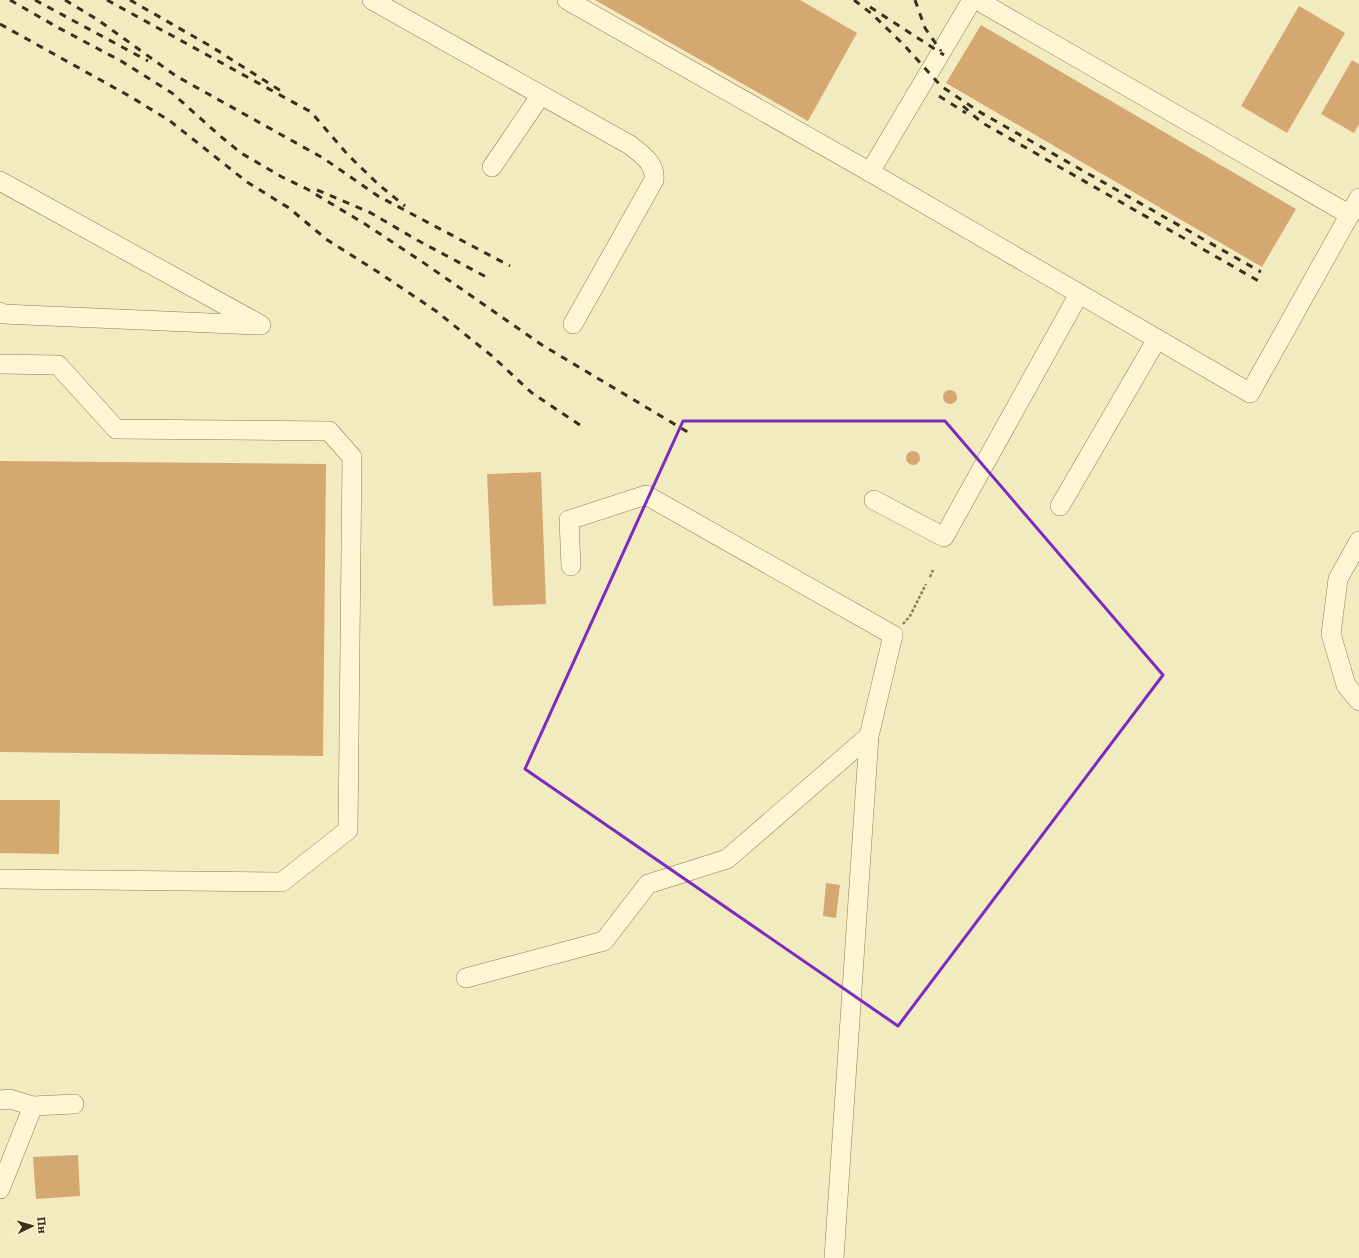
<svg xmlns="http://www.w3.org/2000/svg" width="1359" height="1258" font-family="Literata,serif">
<rect width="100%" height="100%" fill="#f3ebc0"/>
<g fill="#d6a871">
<path d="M595 0H800L857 33 808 121Z"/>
<path d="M1299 6 1345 33 1287 133 1241 106Z"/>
<path d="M981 25 1296 209 1262 267 946 83Z"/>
<path d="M1352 60 1359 64V124L1354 133 1321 114Z"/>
<circle cx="950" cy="397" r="7"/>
<circle cx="913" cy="458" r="7"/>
<path d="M0 461 326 464 323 756 0 752Z"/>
<path d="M541 472 546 604 493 606 487 474Z"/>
<path d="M0 800H60L59 854 0 853Z"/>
<path d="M826 883 840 885 836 918 823 916Z"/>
<path d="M78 1155 80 1196 36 1199 33 1157Z"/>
</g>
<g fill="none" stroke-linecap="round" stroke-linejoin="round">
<g stroke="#8f7b55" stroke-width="20">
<g id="minor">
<path d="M372 0 630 145C642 155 656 163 654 180L573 324"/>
<path d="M567 0 870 172 1250 393 1359 198"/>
<path d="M977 0 1350 215"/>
<path d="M492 167 541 95"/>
<path d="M870 172 972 0"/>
<path d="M0 181 261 325"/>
<path d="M0 312 3 314 257 325"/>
<path d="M0 364 58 365 116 429 329 431 352 457 348 830 282 882 0 879"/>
<path d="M874 500 944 537 1079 294"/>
<path d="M1060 506 1157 339"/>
<path d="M1359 541 1338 579 1331 634 1346 685 1359 701"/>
<path d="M571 566 569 520 646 495 893 635 869 736 834 1258"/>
<path d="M466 978 604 941 648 884 727 859 869 736"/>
<path d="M0 1100 10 1099 33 1106 74 1104"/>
<path d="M0 1189 33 1106"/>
</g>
</g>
<g stroke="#8f7b55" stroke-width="2.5" stroke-dasharray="3 2" stroke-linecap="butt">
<path d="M930 577 933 570"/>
<path d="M903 624 910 616 926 584"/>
</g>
<use href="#minor" stroke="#fdf6d4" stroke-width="19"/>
<g stroke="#3c301c" stroke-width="3" stroke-dasharray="7 7" stroke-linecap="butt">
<path d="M10 0 57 27 121 61 172 93 219 135 241 153 282 177 307 189 365 224 421 261 542 345 691 434"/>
<path d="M35 0 148 61"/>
<path d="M65 0 98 20 176 76 323 158 378 196 510 266"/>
<path d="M107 0 311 112 348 155 379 185 405 206"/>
<path d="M130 0 212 47 281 91"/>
<path d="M854 0 872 14 904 45 941 86 978 111 1261 272"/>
<path d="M915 0 925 28 941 51"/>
<path d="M870 7 944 55"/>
<path d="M0 24 131 97 170 121 247 182 289 208 326 239 378 272 436 311 492 356 532 393 583 427"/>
<path d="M939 96 966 113"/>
<path d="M963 106 981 122 1262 283"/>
<path d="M317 190 371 213 417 240 490 279"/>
</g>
</g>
<path fill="none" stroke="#7b2cbf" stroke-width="3" stroke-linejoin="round" d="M683 421H945L1163 675 898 1026 525 769Z"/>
<g transform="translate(32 1226) rotate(85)" stroke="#faf3d1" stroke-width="3" paint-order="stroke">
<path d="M0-3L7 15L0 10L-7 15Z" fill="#3c301c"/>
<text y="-6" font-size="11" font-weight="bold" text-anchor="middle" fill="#3c301c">Пн</text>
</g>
</svg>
